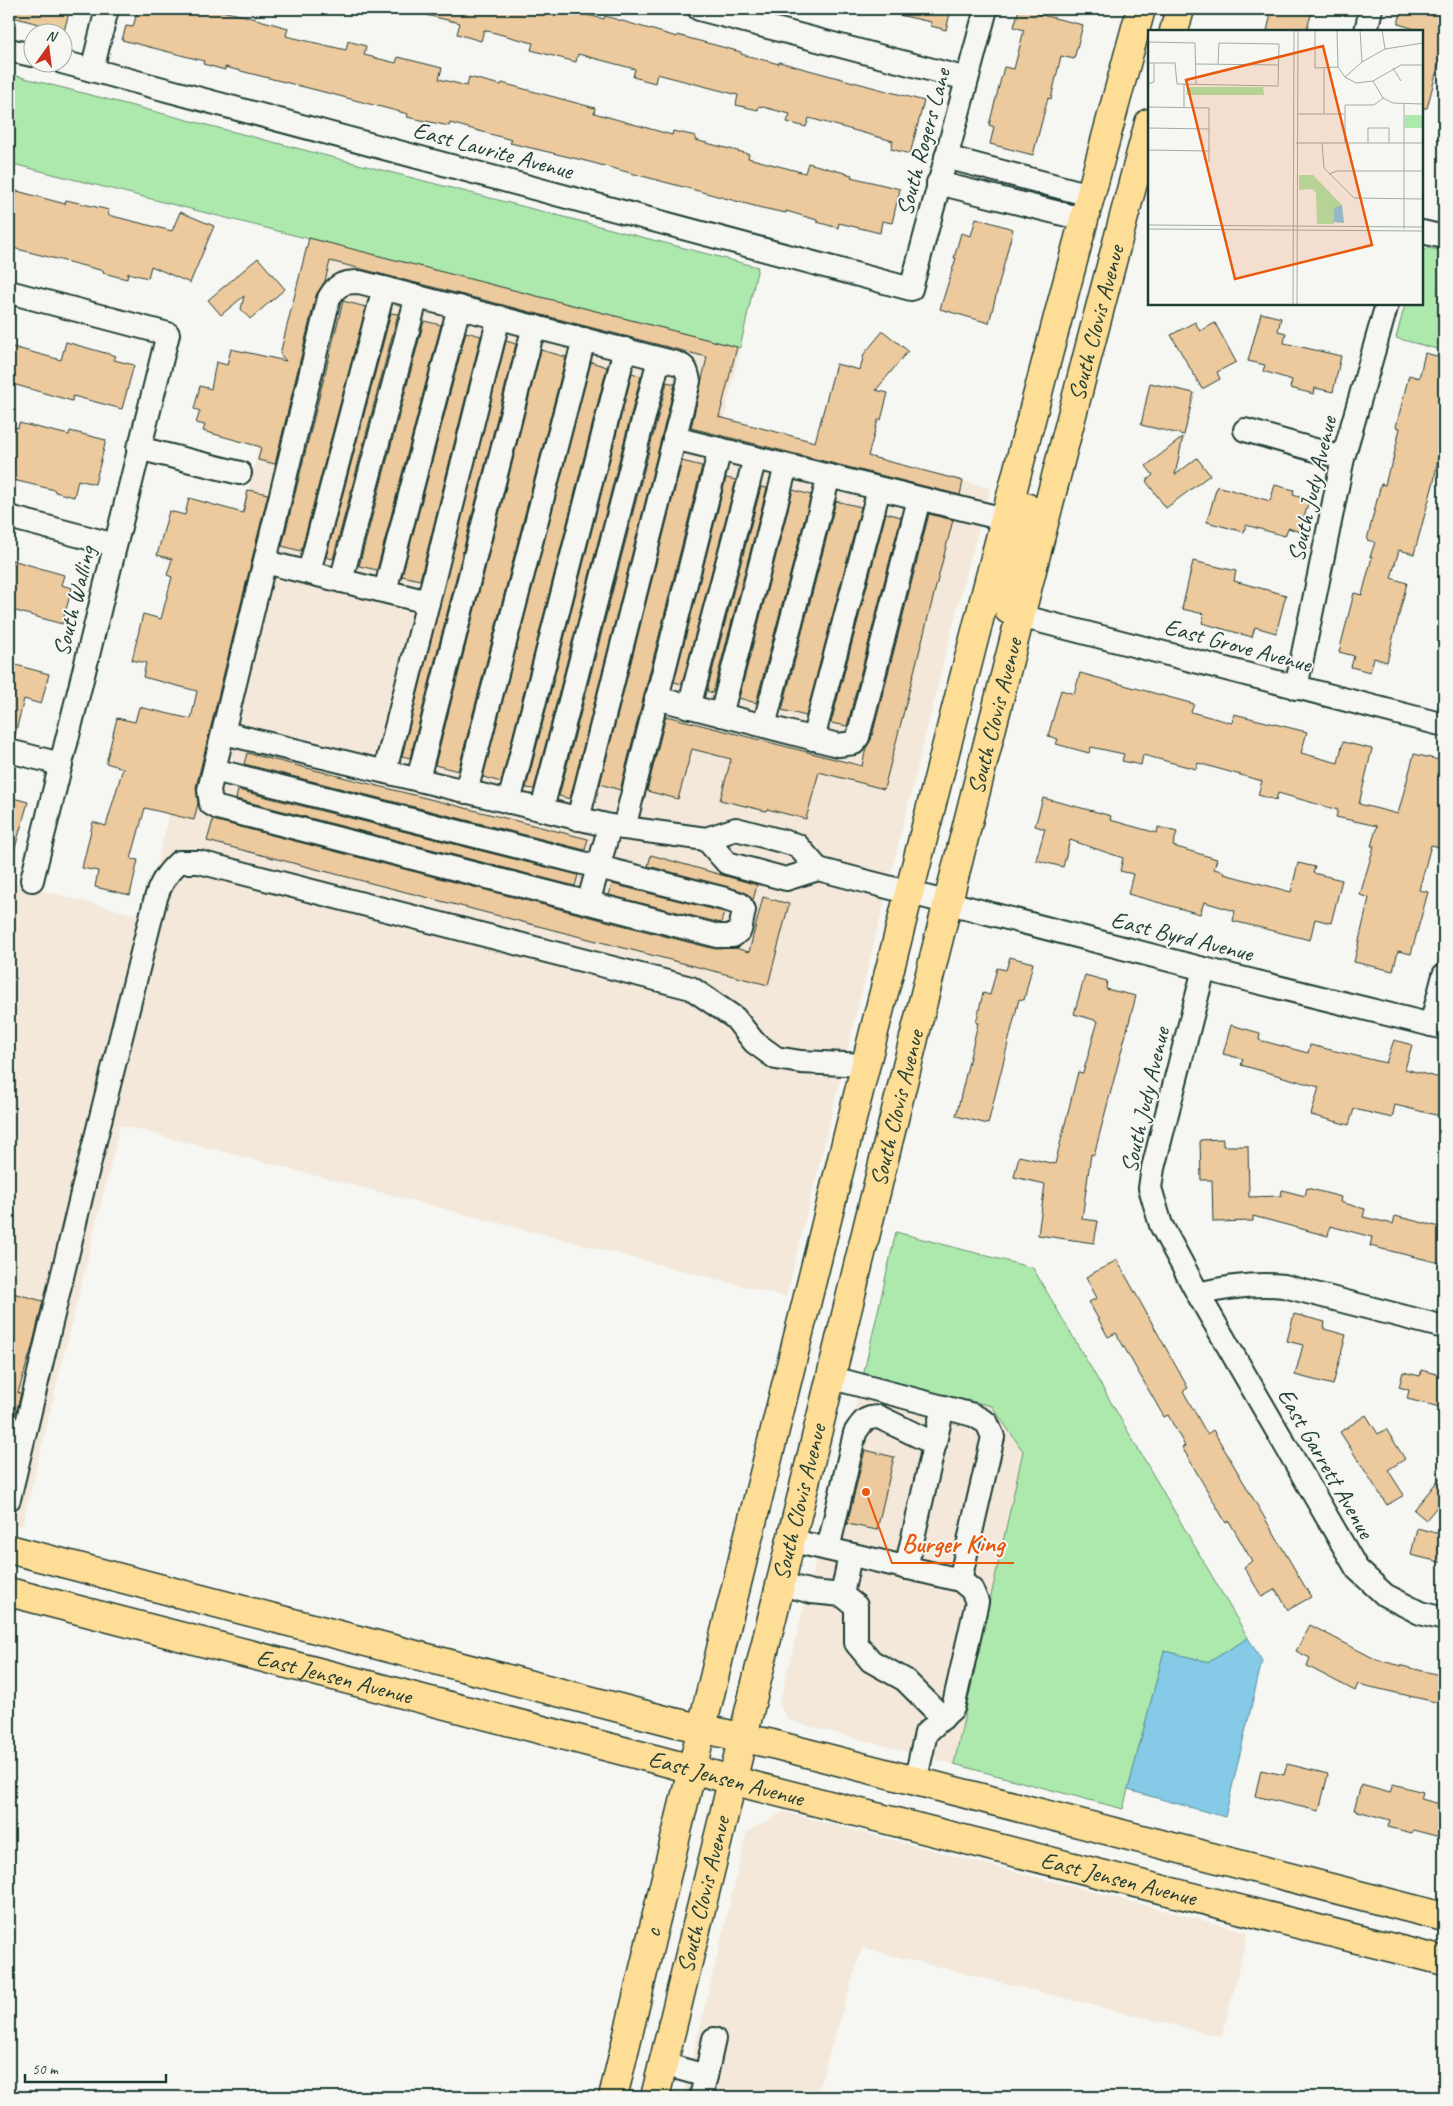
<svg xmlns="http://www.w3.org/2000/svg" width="1453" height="2106" font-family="Caveat,sans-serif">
<rect width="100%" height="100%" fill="#f6f6f2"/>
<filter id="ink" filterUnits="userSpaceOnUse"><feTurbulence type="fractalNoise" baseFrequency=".02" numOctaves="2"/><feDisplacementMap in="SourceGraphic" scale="10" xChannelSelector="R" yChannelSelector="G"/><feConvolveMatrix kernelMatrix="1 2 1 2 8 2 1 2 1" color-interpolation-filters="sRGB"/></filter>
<g filter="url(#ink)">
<g fill="#f3e8d9">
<path d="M309 240 740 348 724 420 990 488 958 604 786 1297 120 1125 22 1526 9 1523V882L144 917Z"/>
<path d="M863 1376 992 1406 1023 1451 954 1764 789 1721 779 1704Z"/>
<path d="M784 1812 1248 1932 1222 2037 862 1948 816 2097H683L747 1832Z"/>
</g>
<g fill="#ade8ad" stroke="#669270">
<path d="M9 74 758 267 740 348 9 163Z"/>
<path d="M1428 248 1444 251V351L1396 338 1405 304H1422V251Z"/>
<path d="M896 1232 1033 1268 1248 1638 1209 1662 1164 1651 1123 1809 954 1764 1023 1451 992 1406 863 1376Z"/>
</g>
<path fill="#85cae6" stroke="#5c929f" d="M1248 1638 1262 1661 1225 1817 1128 1790 1164 1651 1209 1662Z"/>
<g fill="#edc99e" stroke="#1f3d34">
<path d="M9 9H70L64 31 9 16Z"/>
<path d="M138 9H212L245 16 288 28 286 36 346 50 348 41 366 46 364 55 396 63 398 57 442 68 439 79 467 86 469 77 501 85 502 83 595 108 594 113 672 135 673 131 696 136 695 140 749 154 748 158 805 173 808 163 852 175 851 177 900 189 892 223 882 221 880 233 839 223 838 228 817 222V220L786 211V213L762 208 582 160 510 143 512 140 450 123 449 126 407 117 408 114 320 91 225 67V70L203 64 204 61 122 40 126 26 133 27Z"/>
<path d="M426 9H562L604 19 605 16 677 37V35L741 52V54L779 64V62L924 101 910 154 891 149 893 141 809 118 806 127 787 122 790 114 759 106 758 110 736 105 738 95 657 74 655 83 633 77 635 69 578 54 576 62 531 50 533 43 484 30 481 41 457 34 460 23 426 15Z"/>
<path d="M899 9H951L946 30 931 26V22L899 15Z"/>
<path d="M1019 9H1040L1038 14 1083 25 1074 59 1061 56 1051 99 1048 98 1033 155 990 144 994 127 989 125 1004 67 1014 69 1024 30 1014 27Z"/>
<path d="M1272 9H1313L1306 31H1267Z"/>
<path d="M1402 9H1444V43L1427 108H1422V31L1398 24Z"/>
<path d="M17 191 65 204 66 200 109 210 108 215 172 231 180 212 214 226 190 283 151 266 148 278 128 273 127 279 103 273 104 271 9 247V223Z"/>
<path d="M976 218 1013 229 989 323 940 309 956 258H954L961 233 971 236Z"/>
<path d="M309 238 737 347 719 417 815 442 836 364 860 370 864 354 883 331 908 351 876 390 888 393 881 420H878L868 456 963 481 960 495 691 428 707 357 330 261 325 281 316 295 275 464 258 460 261 447 203 431 205 425 196 423 200 411 194 409 200 386 211 389 216 362 227 365 231 349 286 361 280 354Z"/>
<path d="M258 258 285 289 250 319 241 309 244 296 221 315 208 300Z"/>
<path d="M343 301 366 307 301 551 282 546Z"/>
<path d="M391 313 398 314 333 559 326 557Z"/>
<path d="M1261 313 1281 318 1278 331 1286 333 1284 343 1341 356 1333 392 1315 388 1314 394 1290 388 1292 380 1263 371 1265 365 1248 361Z"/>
<path d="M424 321 441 325 377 570 359 566Z"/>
<path d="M1195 322 1200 331 1215 323 1236 362 1217 372 1220 379 1202 389 1171 335Z"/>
<path d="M466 332 481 336 420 580 402 576Z"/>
<path d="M506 341 516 344 410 758 402 756Z"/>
<path d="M66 342 116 356 114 360 134 365 122 409 73 396 72 401 9 383V346L61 360Z"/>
<path d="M541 350 566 357 458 771 435 765Z"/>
<path d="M1425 353 1444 358V426L1434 481 1414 554 1399 550 1391 578 1407 583 1387 662 1374 658 1370 672 1351 667 1354 656 1339 652 1354 593 1362 595 1372 557H1370L1375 542 1367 540 1381 484 1385 485 1389 469H1391L1400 428 1396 427 1409 375 1419 378Z"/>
<path d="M591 362 607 367 501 782 483 777Z"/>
<path d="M632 373 641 376 534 789 526 788Z"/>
<path d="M667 382 675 384 570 799 559 796Z"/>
<path d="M1150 383 1194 393 1184 435 1141 425Z"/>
<path d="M19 423 69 435 70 431 106 440 95 484 78 480 74 497 55 492V490L9 479V425L18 428Z"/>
<path d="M1183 437 1175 475 1197 458 1210 475 1166 508 1146 481 1153 475 1146 466Z"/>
<path d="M682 461 702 466 620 790 600 784Z"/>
<path d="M726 478 736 480 682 684 674 682Z"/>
<path d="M1275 485 1294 490 1293 495 1309 500 1300 532 1288 528 1285 536 1246 525 1244 532 1207 522 1217 486 1270 501Z"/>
<path d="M761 487 767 488 713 693 707 691Z"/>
<path d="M248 490 268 494 196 787 198 803 194 820 145 808 131 859 138 860 130 895 95 887 98 871 82 868 93 822 106 826 123 768 106 763 117 718 135 722 139 707 191 719 197 691 143 677 146 663 132 660 143 614 161 619 172 577 167 575 172 559 157 555 169 511 185 515 189 498 243 513Z"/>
<path d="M793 490 811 495 756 703 739 698Z"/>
<path d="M836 501 861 507 806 716 782 710Z"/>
<path d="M886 513 901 517 847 726 831 723Z"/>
<path d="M929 514 953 520 884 789 819 772 806 819 767 809 766 811 720 800 731 759 692 749 678 799 647 791 666 716 862 766 866 748 871 740Z"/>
<path d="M12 560 64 575 61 585 72 588 62 624 9 609V573Z"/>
<path d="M1193 561 1236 571 1234 581 1286 595 1276 633 1255 627 1252 637 1202 623 1204 614 1182 609Z"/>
<path d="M12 664 49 674 41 704 24 699 14 739 9 738V676Z"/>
<path d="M1080 673 1194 704 1191 712 1232 723 1234 714 1307 732 1301 753 1338 763 1343 742 1372 749 1359 804 1398 814 1414 754 1443 761 1440 773 1444 774V828L1439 847 1431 845 1419 890 1428 892 1411 954 1398 951 1393 971 1354 962 1369 898 1360 895 1374 846H1371L1377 826 1336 817 1338 810 1278 793 1276 800 1258 795 1262 781 1198 763 1196 769 1143 755 1141 765 1122 761 1124 754 1091 747 1089 753 1056 744 1058 739 1048 736 1061 690 1074 694Z"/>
<path d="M247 753 588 839 585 850 244 764Z"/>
<path d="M238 790 578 875 575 886 236 799Z"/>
<path d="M9 797 28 802 13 855H9Z"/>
<path d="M1043 798 1097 812 1111 816 1110 820 1157 833 1158 827 1177 832 1173 846 1217 859 1214 869 1225 872 1224 874 1291 892 1298 863 1315 867 1313 873 1342 880 1331 923 1315 919 1310 940 1233 921 1235 911 1204 902 1200 914 1128 894 1133 874 1120 871 1123 858 1070 840 1063 867 1036 860 1045 829 1035 826Z"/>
<path d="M213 820 715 949 735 948 749 952 763 897 789 904 768 985 207 841Z"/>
<path d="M651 855 757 885 753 900 745 892 729 887 648 866Z"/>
<path d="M612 884 724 912 721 923 609 895Z"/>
<path d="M1010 957 1033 963 1024 1000 1019 999 988 1124 956 1116 978 1023H976L983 993 990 995 997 968 1006 970Z"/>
<path d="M1085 975 1107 981 1106 989 1136 996 1094 1155 1091 1154 1082 1219 1098 1221 1094 1243 1038 1235 1045 1184 1014 1177 1019 1156 1055 1164 1078 1072 1083 1073 1098 1021 1074 1014Z"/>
<path d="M1231 1025 1260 1033 1259 1040 1308 1053 1310 1045 1386 1063 1394 1040 1412 1045 1405 1069 1444 1079V1117L1395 1105 1392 1118 1354 1109 1349 1125 1311 1115 1319 1087 1241 1065 1243 1059 1223 1054Z"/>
<path d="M1223 1139V1146H1248L1249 1197 1281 1196 1282 1190 1305 1196 1307 1188 1341 1197 1340 1202 1365 1209 1363 1217 1393 1224 1395 1216 1444 1228V1264L1370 1246 1372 1237 1330 1226 1328 1236 1253 1216V1221L1213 1222 1212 1180H1201L1200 1140Z"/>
<path d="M1117 1260 1188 1388 1183 1391 1207 1434 1213 1430 1311 1597 1288 1610 1276 1589 1262 1597 1244 1567 1252 1561 1229 1521 1226 1523 1182 1447 1185 1446 1168 1415 1164 1417 1116 1333 1108 1337 1089 1302 1097 1298 1086 1277Z"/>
<path d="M9 1292 43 1301 32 1347 18 1393H21L16 1413 9 1411Z"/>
<path d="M1294 1314 1325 1322 1324 1329 1346 1335 1333 1385 1295 1375 1303 1345 1287 1341Z"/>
<path d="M1421 1370 1444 1376V1408L1407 1399 1409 1390 1399 1387 1403 1372 1420 1376Z"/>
<path d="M1366 1415 1378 1434 1386 1429 1405 1459 1388 1470 1404 1495 1387 1505 1340 1432Z"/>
<path d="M865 1450 894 1457 877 1530 847 1524Z"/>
<path d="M1444 1473V1498L1426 1520 1414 1510Z"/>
<path d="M1417 1528 1444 1535V1563L1411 1555Z"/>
<path d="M1310 1625 1377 1660 1444 1676V1704L1358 1684 1355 1691 1307 1666 1310 1658 1296 1651Z"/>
<path d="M1287 1764 1328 1774 1319 1811 1255 1796 1261 1770 1284 1775Z"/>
<path d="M1393 1784 1423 1792 1421 1799 1444 1805V1838L1413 1830 1412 1833 1388 1827 1390 1820 1354 1810 1361 1785 1390 1793Z"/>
</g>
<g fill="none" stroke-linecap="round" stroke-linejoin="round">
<g stroke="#1f3d34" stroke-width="26">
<g id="minor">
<path d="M699 9 967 79"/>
<path d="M1366 31 1371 9"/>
<path d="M9 50 32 55"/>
<path d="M62 62 911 289 986 9"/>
<path d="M92 70 107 9"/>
<path d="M946 157 1090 195"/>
<path d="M938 183 1083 219"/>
<path d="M1422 232 1444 237"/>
<path d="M9 292 168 334 32 880"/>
<path d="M1245 430 1343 458"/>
<path d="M674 438 1004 519"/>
<path d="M138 448 240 473"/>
<path d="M9 517 115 545"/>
<path d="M265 562 428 602 499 317"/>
<path d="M309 572 384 288"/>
<path d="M341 581 417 296"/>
<path d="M385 591 459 307"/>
<path d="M1020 616 1444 725"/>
<path d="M1296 688 1343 458 1387 304"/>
<path d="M656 698 838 745 854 743 858 737 919 499"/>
<path d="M689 707 755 458"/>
<path d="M721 715 786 466"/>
<path d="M764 726 829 476"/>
<path d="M224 733 610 826 706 839 736 829 797 845 818 869"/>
<path d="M813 739 879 489"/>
<path d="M9 751 61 764"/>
<path d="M214 770 725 899 740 904 744 910 740 930 733 936H718L218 808 211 804 209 790 329 298C337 284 344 282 359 282L676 363C686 366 687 371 689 381L578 819"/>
<path d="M385 771 428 602"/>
<path d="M418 779 534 326"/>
<path d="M466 792 584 339"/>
<path d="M509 802 625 349"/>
<path d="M542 809 659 359"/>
<path d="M624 828 720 449"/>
<path d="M706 839 727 863 786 879 818 869 1204 969 1444 1028"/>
<path d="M588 903 610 826"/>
<path d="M1204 969 1153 1168 1150 1188 1161 1225 1198 1294 1357 1569 1385 1595 1420 1613 1444 1619"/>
<path d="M1431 1025 1444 975"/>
<path d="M1198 1294C1227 1287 1254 1283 1284 1286L1444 1327"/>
<path d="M829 1377 973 1415 987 1423 993 1437 960 1580"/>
<path d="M9 1499 83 1189 155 901C160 884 166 874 179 862H199L691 988 735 1018 754 1042 776 1058 801 1062 866 1065"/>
<path d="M789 1540 960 1580 972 1590 977 1602 953 1708 926 1733 915 1782"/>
<path d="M828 1549 855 1433C862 1422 865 1417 879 1417L935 1444"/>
<path d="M906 1568 943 1407"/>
<path d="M778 1583 812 1592 842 1595 856 1606V1643L871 1661 905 1680 943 1718"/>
<path d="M842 1595 850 1555"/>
<path d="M663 2064 706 2076 701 2097"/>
<path d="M706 2076 714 2039"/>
</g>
</g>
<g stroke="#1f3d34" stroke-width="31">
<g id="major">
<path d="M1174 31 1180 9"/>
<path d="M1020 616 1009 610 1006 591 1026 507"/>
<path d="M9 1549 673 1722 772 1744 1444 1917"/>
<path id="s1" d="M9 1592 662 1761 754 1786 1444 1961"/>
<path id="s2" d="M613 2097C688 1781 765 1466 844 1151 940 769 1037 388 1141 9"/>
<path id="s3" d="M655 2097C730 1779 809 1461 888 1143 972 803 1058 462 1149 123"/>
</g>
</g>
<use href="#minor" stroke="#f6f6f2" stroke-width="22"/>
<use href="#major" stroke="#fedd96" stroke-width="28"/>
</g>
</g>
<g text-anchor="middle" stroke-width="4" stroke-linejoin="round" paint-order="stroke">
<g font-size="24" fill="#1f3d34" stroke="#f6f6f2">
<text transform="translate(923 142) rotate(-75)" y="8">South Rogers Lane</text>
<text transform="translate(493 150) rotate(15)" y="8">East Laurite Avenue</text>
<text dy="8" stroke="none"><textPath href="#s3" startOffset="1828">South Clovis Avenue</textPath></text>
<text transform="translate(1312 489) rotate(-77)" y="8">South Judy Avenue</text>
<text transform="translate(74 601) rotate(-76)" y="8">South Walling</text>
<text transform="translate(1238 645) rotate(15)" y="8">East Grove Avenue</text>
<text dy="8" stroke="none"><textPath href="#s3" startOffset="1422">South Clovis Avenue</textPath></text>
<text transform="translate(1182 936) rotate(14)" y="8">East Byrd Avenue</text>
<text transform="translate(1145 1100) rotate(-77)" y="8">South Judy Avenue</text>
<text dy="8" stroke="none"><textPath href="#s3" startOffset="1018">South Clovis Avenue</textPath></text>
<text transform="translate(1326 1463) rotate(60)" y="8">East Garrett Avenue</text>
<text dy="8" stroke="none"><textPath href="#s3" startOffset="612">South Clovis Avenue</textPath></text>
<text dy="8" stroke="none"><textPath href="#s1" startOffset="336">East Jensen Avenue</textPath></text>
<text dy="8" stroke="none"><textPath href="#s1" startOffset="741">East Jensen Avenue</textPath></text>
<text dy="8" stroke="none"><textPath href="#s1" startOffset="1146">East Jensen Avenue</textPath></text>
<text dy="8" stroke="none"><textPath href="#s3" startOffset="208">South Clovis Avenue</textPath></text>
<text dy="8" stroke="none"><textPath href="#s2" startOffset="169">c</textPath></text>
</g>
</g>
<g transform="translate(1148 30)">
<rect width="275" height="275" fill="#f6f6f2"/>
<path d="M39 57H115L116 65H38ZM257 85H275V98H257ZM151 145H165L194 175 186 179V194H169L168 163 164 159 151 160Z" fill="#ade8ad"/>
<path d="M194 175 196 193 186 192V178Z" fill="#85cae6"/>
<path fill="none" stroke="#a0aca6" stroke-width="1" d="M167 0V38L190 37M189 0 190 37 197 47 208 53 225 51 253 35H275M212 0 214 32M234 0 237 19M0 12 47 13 48 54M0 33H27L29 54 130 56 131 14 71 13 70 34M48 34 131 35M176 38V84M245 38 253 51M197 47 214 32 237 19 275 13M225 51 235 68 245 73 275 74M0 54 6 52V33M0 77 61 78V132M36 77V54M149 84H197V75H226L235 68M0 98 61 99M148 113H275M174 113 176 138 206 168 275 169M197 113V84M220 113V98H241V113M0 120 61 121M181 144 189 141H275M0 195 275 197M0 199 275 201M256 199V74M145 275 146 0M149 275 150 0"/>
<path fill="#e8590c" fill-opacity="0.15" stroke="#e8590c" stroke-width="2.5" d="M175 16 224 215 87 249 38 50Z"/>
<rect width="275" height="275" fill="none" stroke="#1f3d34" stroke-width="2.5"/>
</g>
<path fill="none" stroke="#e8590c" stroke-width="2" d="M866 1492L892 1563H1014"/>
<circle fill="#e8590c" stroke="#f6f6f2" stroke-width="2" cx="866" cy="1492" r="5"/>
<g font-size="25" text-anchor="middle" font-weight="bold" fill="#e8590c" stroke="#f6f6f2" stroke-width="4" stroke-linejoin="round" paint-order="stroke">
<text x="953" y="1552">Burger King</text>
</g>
<rect width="1453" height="2106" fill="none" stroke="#f6f6f2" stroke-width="30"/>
<rect x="15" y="15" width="1423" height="2076" fill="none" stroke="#1f3d34" stroke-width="2" filter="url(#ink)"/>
<g transform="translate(48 48) rotate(14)"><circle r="24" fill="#f6f6f2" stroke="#a0aca6"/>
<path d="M0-4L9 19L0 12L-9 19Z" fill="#c8321e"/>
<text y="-8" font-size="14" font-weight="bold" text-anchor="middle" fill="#1f3d34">N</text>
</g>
<path d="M25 2074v8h141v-8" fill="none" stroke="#1f3d34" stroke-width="2.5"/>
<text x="32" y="2074" font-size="15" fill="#1f3d34" stroke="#f6f6f2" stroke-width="4" paint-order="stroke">50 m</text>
</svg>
